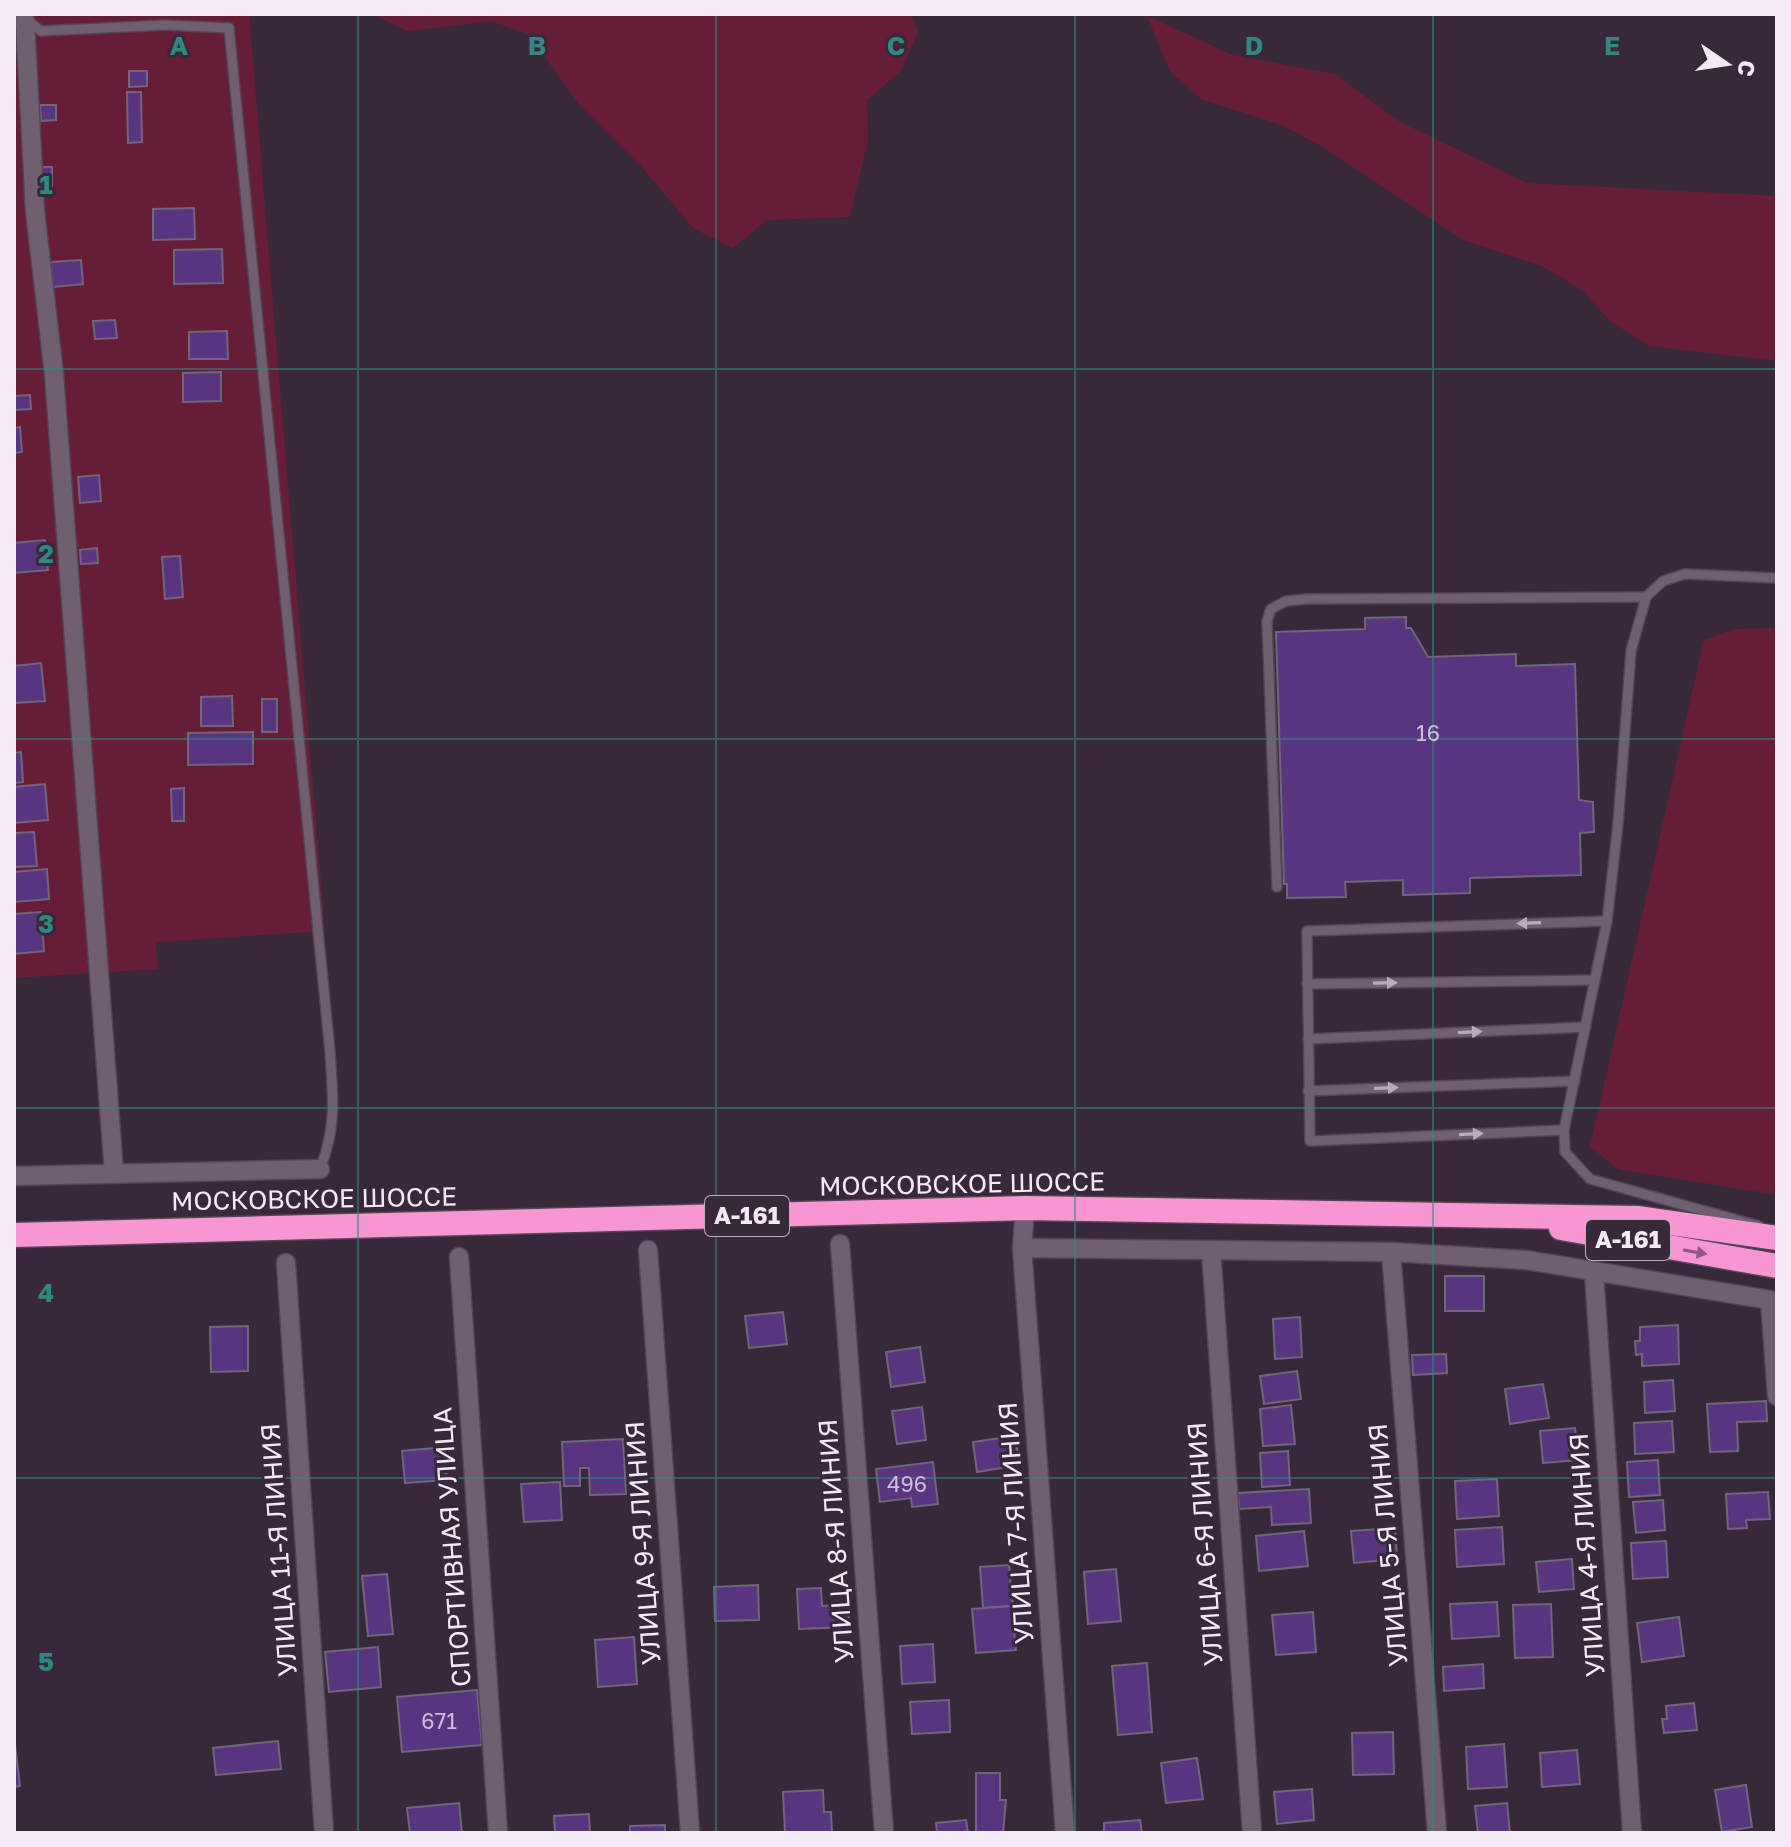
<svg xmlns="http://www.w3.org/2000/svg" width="1791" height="1847" font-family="'Golos Text',sans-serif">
<rect width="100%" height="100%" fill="#38293a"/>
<g fill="#671d38">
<path d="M14 14H249L325 931 156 942 158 969 14 978Z"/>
<path d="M372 14H911L918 31 902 70 867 100 868 140 850 217 767 220 733 248 694 229 641 166 578 103 528 34 491 21 408 31Z"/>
<path d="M1147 16 1233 55 1335 74 1400 122 1527 183 1777 196V361L1649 346 1610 321 1582 290 1542 266 1463 240 1323 147 1281 125 1201 99 1170 71Z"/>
<path d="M1777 628V1195L1618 1169 1590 1147 1704 640 1734 629Z"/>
</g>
<g fill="#58357e" stroke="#6f667c" stroke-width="2">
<path d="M129 71H147V86L129 87Z"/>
<path d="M127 92H141L142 142 128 143Z"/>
<path d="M40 105H56V120L41 121Z"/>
<rect x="41" y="167" width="11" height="23"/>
<path d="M194 208 195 239 153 240V209Z"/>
<path d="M222 249 223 283 174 284V250Z"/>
<path d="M81 260 83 284 53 287 51 262Z"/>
<path d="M115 320 117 338 95 339 93 321Z"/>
<path d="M227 331 228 359H189V332Z"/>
<path d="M221 372V401L183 402V373Z"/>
<path d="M30 395 31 409 14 410V396Z"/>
<path d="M20 427 22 452 14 453V428Z"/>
<path d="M99 475 101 501 80 503 78 477Z"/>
<path d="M45 540 48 570 14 573V543Z"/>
<path d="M97 548 98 563 81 564 80 550Z"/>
<path d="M180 556 183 597 165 599 162 557Z"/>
<path d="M1406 617V628H1411L1428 657 1516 654V666L1575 664 1579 800 1593 802 1594 832 1580 833 1581 875 1470 878V893L1403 895V880L1345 882 1346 897 1287 898V884H1284L1276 632 1365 629V618Z"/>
<path d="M41 663 45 701 14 703V666Z"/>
<path d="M232 696 233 726H201V697Z"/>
<rect x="262" y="699" width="15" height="33"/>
<path d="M253 732V764L188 765V733Z"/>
<path d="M21 752 23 782 14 783V753Z"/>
<path d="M45 784 48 820 14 823V787Z"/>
<path d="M184 788V821H172L171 789Z"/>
<path d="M34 832 37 866 14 867V833Z"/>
<path d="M47 869 49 899 14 902V872Z"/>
<path d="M41 912 44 951 14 954V914Z"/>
<rect x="1445" y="1276" width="39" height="35"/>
<path d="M783 1312 787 1344 749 1348 745 1316Z"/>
<path d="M1300 1317 1302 1357 1275 1359 1273 1319Z"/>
<path d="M1678 1325 1679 1364 1642 1366V1354L1636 1355 1635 1341H1640V1327Z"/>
<path d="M248 1326V1371L211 1372 210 1327Z"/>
<path d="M920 1347 925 1382 891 1387 886 1352Z"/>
<path d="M1446 1354 1447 1373 1413 1375 1412 1355Z"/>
<path d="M1297 1371 1301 1399 1264 1404 1260 1376Z"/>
<path d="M1673 1380 1675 1411 1645 1413 1644 1382Z"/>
<path d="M1543 1384 1549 1418 1510 1424 1505 1389Z"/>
<path d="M1766 1401 1767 1421 1737 1422 1738 1451 1710 1452 1707 1404Z"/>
<path d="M1291 1405 1295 1444 1263 1446 1260 1409Z"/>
<path d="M922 1407 926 1440 897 1444 892 1411Z"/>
<path d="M1672 1421 1674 1452 1635 1454 1634 1423Z"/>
<path d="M1575 1428 1579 1460 1543 1463 1540 1431Z"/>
<path d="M1015 1436 1020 1465 977 1472 973 1442Z"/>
<path d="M623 1439 626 1494 590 1495 589 1468H580V1486H564L562 1442Z"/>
<path d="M444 1447 447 1480 405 1483 402 1451Z"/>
<path d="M1288 1451 1290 1485 1262 1487 1260 1453Z"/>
<path d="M1658 1460 1660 1495 1629 1497 1627 1462Z"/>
<path d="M933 1462 938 1504 912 1507 911 1498 880 1502 876 1469Z"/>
<path d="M1497 1479 1499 1516 1457 1519 1455 1481Z"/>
<path d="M560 1482 562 1520 524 1522 521 1484Z"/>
<path d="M1309 1489 1311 1523 1272 1525 1271 1507 1239 1509 1238 1493Z"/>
<path d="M1768 1492 1770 1519 1746 1520 1747 1528 1728 1529 1726 1494Z"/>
<path d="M1663 1500 1665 1530 1636 1533 1633 1502Z"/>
<path d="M1502 1527 1504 1564 1457 1567 1455 1530Z"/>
<path d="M1395 1528 1397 1559 1354 1563 1351 1531Z"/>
<path d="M1304 1531 1308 1566 1259 1571 1256 1536Z"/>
<path d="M1666 1541 1668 1577 1633 1579 1631 1543Z"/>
<path d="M1572 1559 1574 1589 1539 1592 1536 1562Z"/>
<path d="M1009 1565 1013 1606 983 1608 980 1567Z"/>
<path d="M1116 1569 1121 1621 1088 1624 1084 1572Z"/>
<path d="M387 1574 393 1634 368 1636 362 1576Z"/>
<path d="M758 1585 759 1620 715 1621 714 1587Z"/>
<path d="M821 1588 822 1606 848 1604 849 1627 799 1629 797 1589Z"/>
<path d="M1497 1602 1499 1636 1452 1639 1450 1604Z"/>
<path d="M1551 1604 1553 1657 1515 1658 1513 1605Z"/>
<path d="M1012 1606 1016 1650 976 1653 972 1609Z"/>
<path d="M1313 1612 1316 1652 1276 1655 1272 1615Z"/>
<path d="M1679 1617 1684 1656 1642 1662 1637 1623Z"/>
<path d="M634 1637 637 1684 598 1687 595 1640Z"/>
<path d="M933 1644 935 1682 902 1684 900 1646Z"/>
<path d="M378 1647 381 1687 329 1692 325 1652Z"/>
<path d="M1147 1663 1152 1732 1118 1735 1112 1666Z"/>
<path d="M1483 1664 1484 1688 1444 1691 1443 1667Z"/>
<path d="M477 1690 482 1745 402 1752 397 1697Z"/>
<path d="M949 1700 950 1732 912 1734 910 1702Z"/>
<path d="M1694 1703 1697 1730 1664 1733 1662 1719H1667L1666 1706Z"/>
<path d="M1393 1732 1394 1774 1353 1775 1352 1733Z"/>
<path d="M14 1736 20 1786 14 1787Z"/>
<path d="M278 1741 281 1769 216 1775 213 1748Z"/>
<path d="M1504 1744 1507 1787 1468 1789 1466 1747Z"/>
<path d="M1577 1750 1580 1784 1542 1787 1540 1753Z"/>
<path d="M1197 1758 1203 1799 1166 1803 1161 1763Z"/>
<path d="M976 1773H1000V1800H1006L1003 1833H976Z"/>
<path d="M1746 1785 1752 1827 1722 1832 1715 1790Z"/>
<path d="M1312 1789 1314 1820 1277 1824 1274 1792Z"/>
<path d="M823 1790 824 1812H831L832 1833H785L783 1792Z"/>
<path d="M459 1803 462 1833H410L407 1808Z"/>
<path d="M1507 1803 1510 1833H1478L1475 1806Z"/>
<path d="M589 1814 590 1833H555L554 1816Z"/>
<path d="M966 1820 968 1833H937L936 1823Z"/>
<path d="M1140 1820 1142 1833H1104V1823Z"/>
<path d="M665 1825V1833H630V1826Z"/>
</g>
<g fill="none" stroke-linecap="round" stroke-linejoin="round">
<g stroke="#524654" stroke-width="12">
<g id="lane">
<path d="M19 14 41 31 165 25 229 28 330 1052C333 1097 337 1126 320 1169"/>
<path d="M1277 887 1267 621 1271 609 1286 601 1307 599 1646 597"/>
<path d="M1307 984 1595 980"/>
<path d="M1308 1039 1586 1027"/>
<path d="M1308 1091 1575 1081"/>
<path d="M1564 1130 1310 1141 1307 931 1607 921"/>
<path d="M1759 1226 1590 1179 1565 1152 1564 1130 1607 921 1618 824 1631 651 1646 597 1663 581 1685 574 1777 578"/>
</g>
</g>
<g stroke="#524654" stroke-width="21">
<g id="street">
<path d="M25 21 35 211 54 374 114 1173"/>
<path d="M14 1176 320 1169"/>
<path d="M1025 1208 1022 1248 1065 1833"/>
<path d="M840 1244 884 1833"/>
<path d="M1022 1248 1391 1252 1526 1260 1770 1300 1777 1396"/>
<path d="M648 1250 690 1833"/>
<path d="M1211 1250 1252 1833"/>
<path d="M1391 1252 1437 1833"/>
<path d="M459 1257 498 1833"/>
<path d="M286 1263 324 1833"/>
<path d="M1594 1273 1632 1833"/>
</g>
</g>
<g stroke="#524654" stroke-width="27">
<g id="highway">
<path d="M1561 1228 1777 1266"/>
<path d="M14 1235 1025 1208 1637 1218 1777 1238"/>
</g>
</g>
<use href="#lane" stroke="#705f71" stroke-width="9"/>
<use href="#street" stroke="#705f71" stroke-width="18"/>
<use href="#highway" stroke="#f896d4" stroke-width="24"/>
</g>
<defs><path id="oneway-solid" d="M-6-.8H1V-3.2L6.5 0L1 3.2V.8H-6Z" transform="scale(2)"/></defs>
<g fill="#b9abba">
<use href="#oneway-solid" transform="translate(1529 923) rotate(178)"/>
<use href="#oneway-solid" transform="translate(1385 983) rotate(-1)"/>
<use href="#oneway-solid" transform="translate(1470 1032) rotate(-3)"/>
<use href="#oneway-solid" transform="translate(1386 1088) rotate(-2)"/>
<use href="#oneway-solid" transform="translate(1471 1134) rotate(-3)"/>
</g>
<use fill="#8e5a7f" href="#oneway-solid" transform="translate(1695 1252) rotate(10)"/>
<path fill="none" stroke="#318782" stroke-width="2" stroke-opacity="0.55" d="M358 14V1833M716 14V1833M1075 14V1833M1433 14V1833M14 369H1777M14 739H1777M14 1108H1777M14 1478H1777"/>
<g text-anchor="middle" stroke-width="6" stroke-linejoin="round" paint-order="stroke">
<g font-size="22" fill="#cdbdd7">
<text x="1428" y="741">16</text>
<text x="907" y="1492">496</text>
<text x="439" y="1729">671</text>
</g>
<g fill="#38293a" stroke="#bcb0bd" stroke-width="2">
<rect x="705" y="1196" width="84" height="40" rx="6"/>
<rect x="1586" y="1220" width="84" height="40" rx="6"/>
</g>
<g font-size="24" font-weight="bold" fill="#f4eaf5">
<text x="747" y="1224">А-161</text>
<text x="1628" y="1248">А-161</text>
</g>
<g font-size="26" fill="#f4eaf5" stroke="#38293a">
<text transform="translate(962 1184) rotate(-1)" y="9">МОСКОВСКОЕ ШОССЕ</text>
<text transform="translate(314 1199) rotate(-1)" y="9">МОСКОВСКОЕ ШОССЕ</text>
<text transform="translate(1016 1523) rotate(-94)" y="9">УЛИЦА 7-Я ЛИНИЯ</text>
<text transform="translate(836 1541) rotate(-94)" y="9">УЛИЦА 8-Я ЛИНИЯ</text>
<text transform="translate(643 1543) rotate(-94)" y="9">УЛИЦА 9-Я ЛИНИЯ</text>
<text transform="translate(1205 1544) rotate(-94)" y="9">УЛИЦА 6-Я ЛИНИЯ</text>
<text transform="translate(1388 1545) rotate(-95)" y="9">УЛИЦА 5-Я ЛИНИЯ</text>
<text transform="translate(452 1547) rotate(-94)" y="9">СПОРТИВНАЯ УЛИЦА</text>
<text transform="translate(279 1550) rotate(-94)" y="9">УЛИЦА 11-Я ЛИНИЯ</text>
<text transform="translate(1587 1555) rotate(-94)" y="9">УЛИЦА 4-Я ЛИНИЯ</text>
</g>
</g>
<g font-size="26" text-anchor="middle" font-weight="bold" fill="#318782" stroke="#38293a" stroke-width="6" stroke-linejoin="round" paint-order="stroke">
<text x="179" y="55">A</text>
<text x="537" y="55">B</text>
<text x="896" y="55">C</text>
<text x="1254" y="55">D</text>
<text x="1612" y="55">E</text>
<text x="46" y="194">1</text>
<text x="46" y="563">2</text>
<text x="46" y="933">3</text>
<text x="46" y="1302">4</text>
<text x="46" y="1671">5</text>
</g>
<rect width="1791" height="1847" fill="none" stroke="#f4eaf5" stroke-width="32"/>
<g transform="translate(1727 64) rotate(103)" stroke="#38293a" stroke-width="6" paint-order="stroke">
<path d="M0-6L14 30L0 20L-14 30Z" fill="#f4eaf5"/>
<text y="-12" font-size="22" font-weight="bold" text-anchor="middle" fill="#f4eaf5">С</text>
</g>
</svg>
